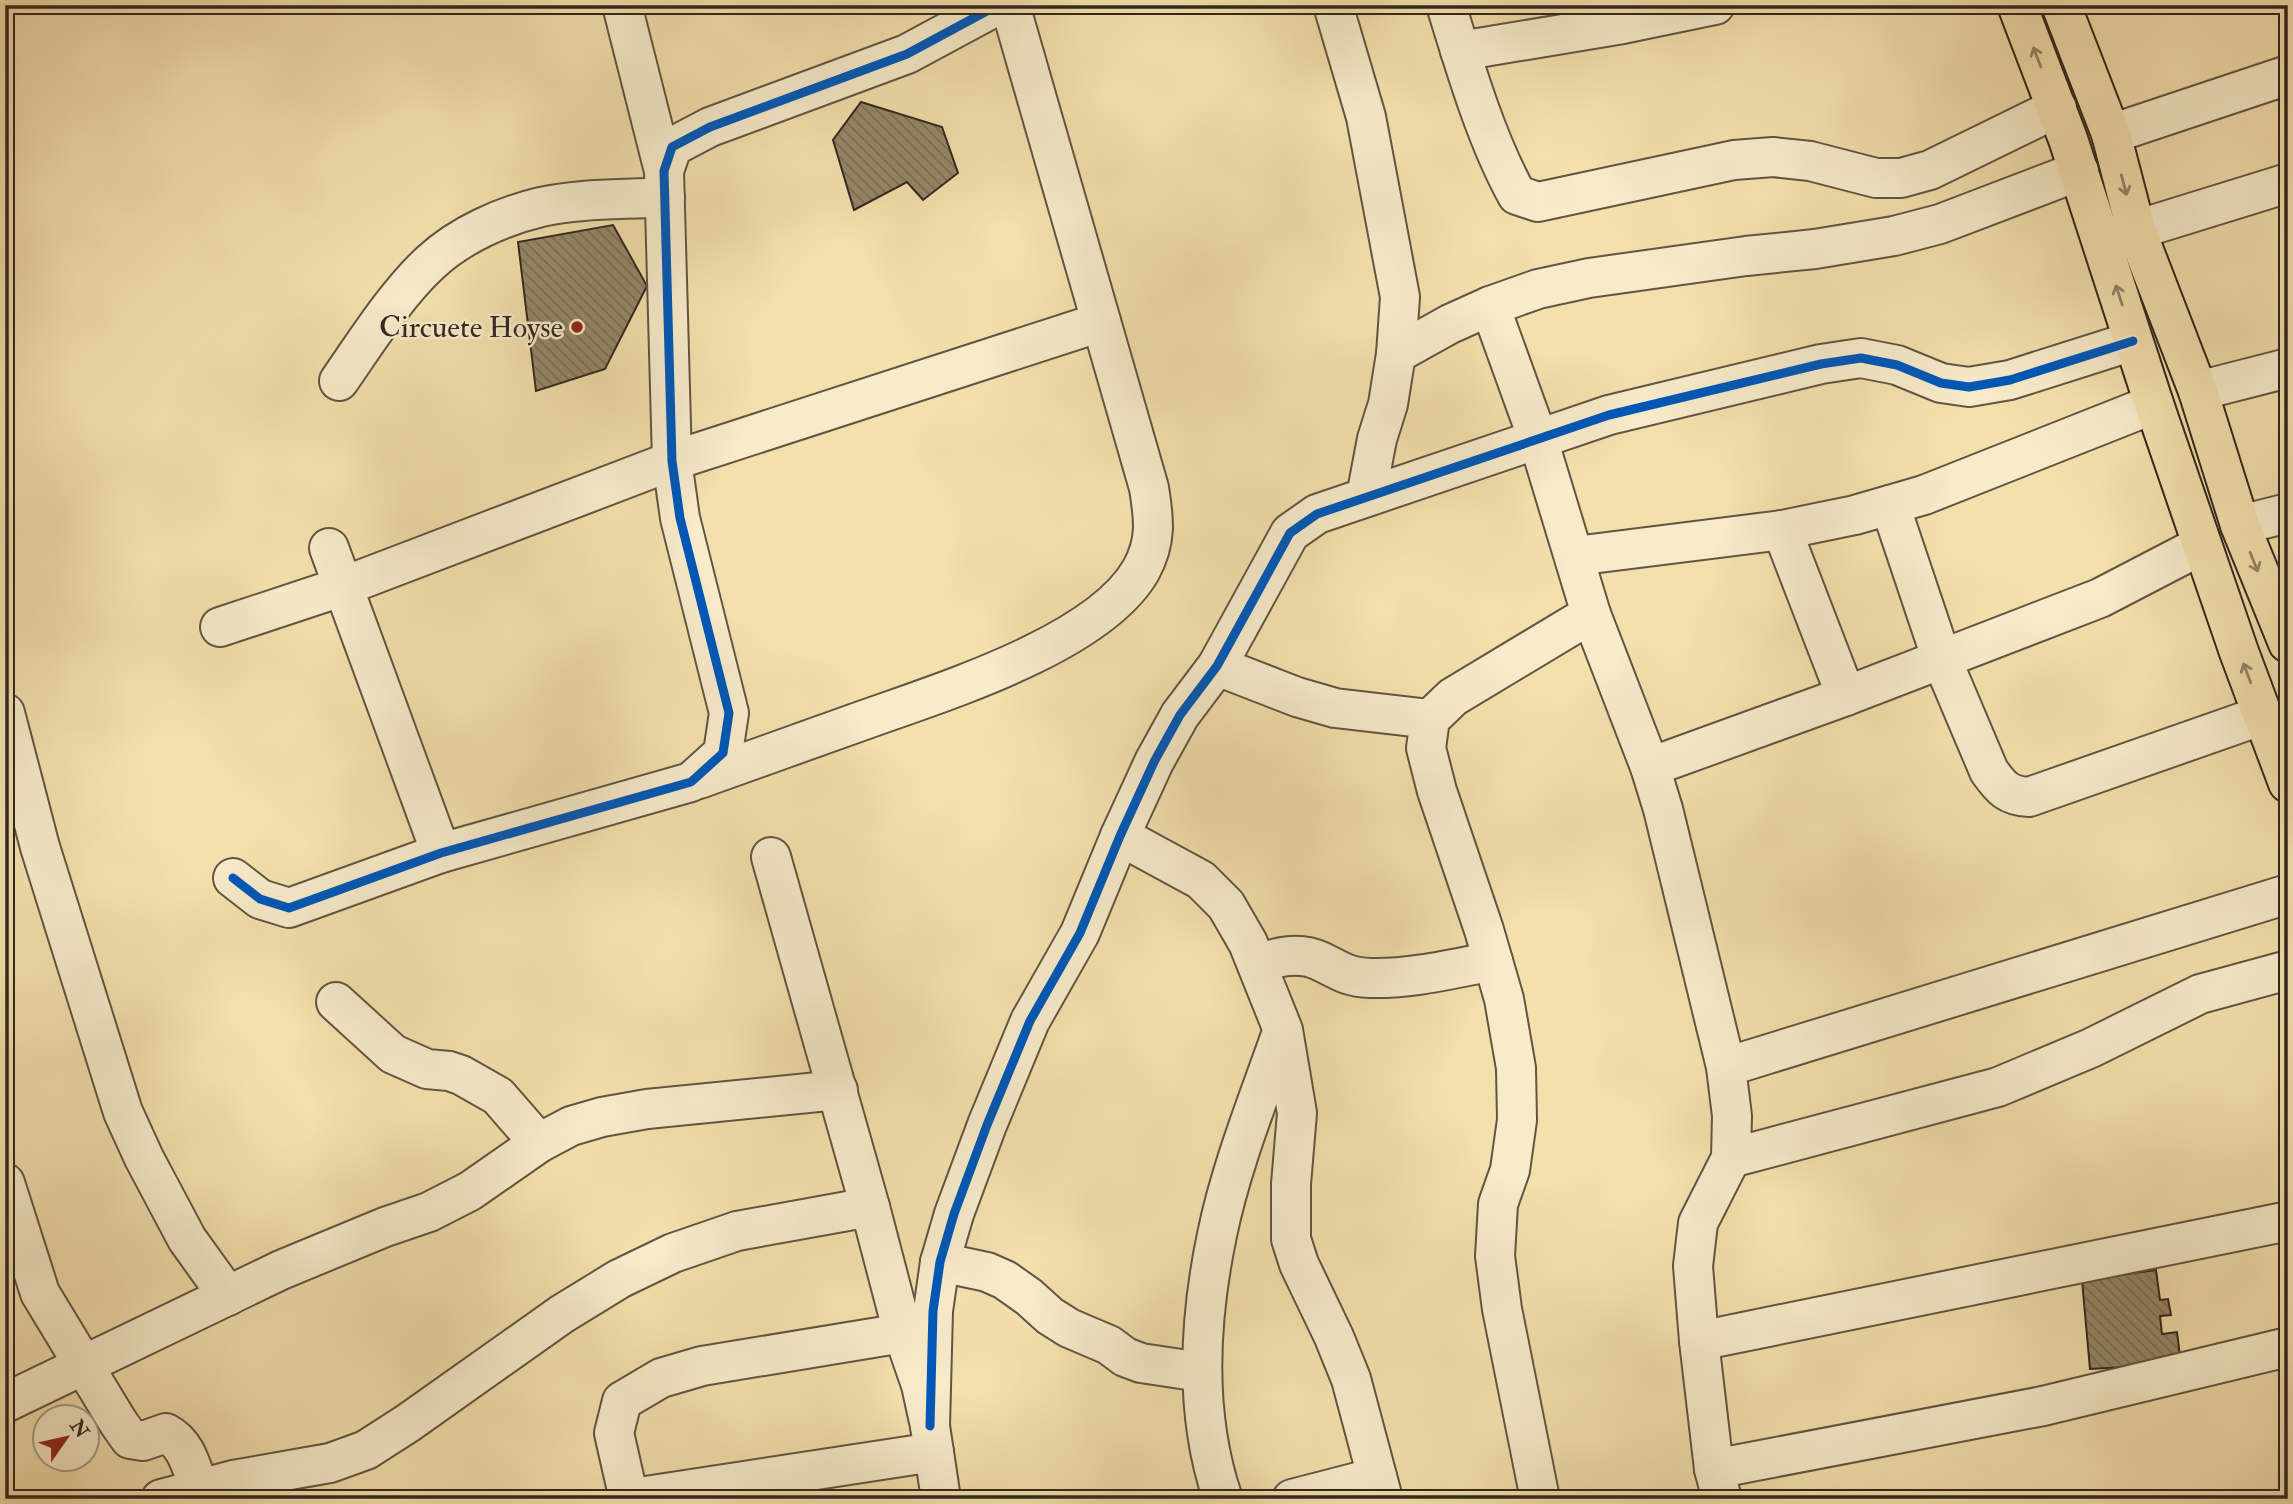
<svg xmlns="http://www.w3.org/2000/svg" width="2293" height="1504" font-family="'IM FELL Double Pica',serif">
<defs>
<pattern id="building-back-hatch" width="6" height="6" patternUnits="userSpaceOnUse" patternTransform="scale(1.75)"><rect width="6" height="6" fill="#968768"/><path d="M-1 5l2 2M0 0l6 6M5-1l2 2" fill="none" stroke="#7b6e55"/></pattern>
</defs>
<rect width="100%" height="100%" fill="#f3e0ad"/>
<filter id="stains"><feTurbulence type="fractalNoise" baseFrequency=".00286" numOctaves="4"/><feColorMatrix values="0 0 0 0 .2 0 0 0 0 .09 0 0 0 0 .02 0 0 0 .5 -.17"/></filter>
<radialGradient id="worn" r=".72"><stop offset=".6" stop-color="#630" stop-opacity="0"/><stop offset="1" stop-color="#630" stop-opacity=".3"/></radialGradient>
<g fill="url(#building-back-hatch)" stroke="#32271e" stroke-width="2">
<path d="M861 102 942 127 958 173 923 200 907 182 854 210 833 140Z"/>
<path d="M613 225 647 286 605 369 536 391 518 242Z"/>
<path d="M2156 1270 2160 1300 2168 1299 2171 1315 2160 1316 2162 1334 2177 1332 2181 1364 2090 1369 2082 1280Z"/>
</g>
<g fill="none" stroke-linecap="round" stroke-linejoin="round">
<g stroke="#625542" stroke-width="42">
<g id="minor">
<path d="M622 5 664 171"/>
<path d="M1333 5 1366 117 1400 297 1396 354 1388 404 1377 439 1366 497"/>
<path d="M1446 5C1465 67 1486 139 1517 195L1538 202 1734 160 1773 157 1810 161 1876 178H1901L1930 170 2057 108"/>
<path d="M1460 51 1623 24 1715 5"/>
<path d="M2111 134 2288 75"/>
<path d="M2136 230 2288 183"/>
<path d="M1490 306 1538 439 1591 614 1650 767 1663 809 1726 1067 1732 1116 1731 1158 1698 1223 1693 1266 1699 1341 1714 1469 1722 1499"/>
<path d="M1396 354 1450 324 1490 306 1538 289 1589 278 1746 256 1815 249 1894 236 1940 224 2079 171"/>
<path d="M339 381C366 342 397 293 431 262 460 235 503 216 541 207 581 198 625 200 665 197"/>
<path d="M2198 391 2288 368"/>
<path d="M1890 505 1942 660 1989 771C2001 788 2008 796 2029 797L2263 715"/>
<path d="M2240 525 2288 513"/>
<path d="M1782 530 1846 696"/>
<path d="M329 548 441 853"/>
<path d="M1575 556 1782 530 1855 515 1924 495 2154 404"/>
<path d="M220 627 344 586 672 461 1101 322"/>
<path d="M1217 666 1297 697 1335 708 1430 719"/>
<path d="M5 713 40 847 123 1112 144 1158 187 1239 228 1296"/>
<path d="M1650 767 1846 696 2100 598 2202 545"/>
<path d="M699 779C754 759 809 740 864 720 942 692 1099 644 1141 570 1157 541 1154 519 1149 488L1010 5"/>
<path d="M1120 836 1201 880 1226 905 1248 943 1283 1030 1297 1113 1291 1184V1239L1299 1264 1334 1337 1351 1379 1383 1499"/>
<path d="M771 857 870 1207 903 1333 921 1385 930 1426 941 1499"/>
<path d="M233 878 260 899 289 908 441 853 691 782 723 753 729 713 680 518 672 461 664 171 672 147 710 127 907 54 998 5"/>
<path d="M1257 964C1277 957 1299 951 1320 961 1339 970 1346 977 1370 978 1411 979 1452 969 1493 961"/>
<path d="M336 1002 393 1054 427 1069 449 1071 461 1075 498 1096 539 1143"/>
<path d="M1726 1067 2288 894"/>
<path d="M1731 1158 1998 1087 2091 1048 2200 994 2288 970"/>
<path d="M5 1183 40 1293 118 1422 130 1439 143 1441 166 1433C187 1444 191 1467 199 1488"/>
<path d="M940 1262 987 1272 1005 1280 1029 1297 1050 1316 1069 1328 1109 1345 1125 1357 1141 1363 1201 1372"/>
<path d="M1699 1341 2288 1221"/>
<path d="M5 1403 281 1270 385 1227 429 1212 470 1191 539 1143 571 1126 602 1117 647 1109 838 1090"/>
<path d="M930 1426 933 1311 940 1262 954 1214 987 1125 1030 1021 1080 933 1120 836 1154 762 1180 715 1217 666 1290 533 1317 514 1609 415 1821 364 1861 358 1897 365 1941 383 1969 387 2010 380 2133 341"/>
<path d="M1714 1469 2043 1406 2288 1347"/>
<path d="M161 1499 233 1480 330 1463 366 1450 408 1423 562 1314 619 1279 673 1253 737 1231 870 1207"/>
<path d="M626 1499 934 1452"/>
<path d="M629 1499 614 1433 622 1401 661 1378 702 1366 903 1333"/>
<path d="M1223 1499C1194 1415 1199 1321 1217 1235 1231 1166 1259 1098 1282 1032"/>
<path d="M1292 1499 1377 1477"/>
<path d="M1540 1499 1502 1309 1495 1256 1498 1204 1510 1170 1517 1120 1516 1068 1504 999 1484 930 1437 791 1426 748 1430 719 1453 697 1591 614"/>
</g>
</g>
<g stroke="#32271e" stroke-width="42">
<g id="major">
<path d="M2017 5 2068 139 2154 404 2239 652 2288 783"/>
<path d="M2061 5 2111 134 2136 230 2198 391 2240 525 2288 643"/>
</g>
</g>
<use href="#minor" stroke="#f7ebca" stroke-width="38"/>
<use href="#major" stroke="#f3e0ad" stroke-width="38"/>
<g stroke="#f7ebca" stroke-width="13">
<g id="cycleway">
<path d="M233 878 260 899 289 908 441 853 691 782 723 753 729 713 680 518 672 461 664 171 672 147 710 127 907 54 998 5"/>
<path d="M930 1426 933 1311 940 1262 954 1214 987 1125 1030 1021 1080 933 1120 836 1154 762 1180 715 1217 666 1290 533 1317 514 1609 415 1821 364 1861 358 1897 365 1941 383 1969 387 2010 380 2133 341"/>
</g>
</g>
<use href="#cycleway" stroke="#0057b8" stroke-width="9"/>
</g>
<defs><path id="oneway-shaft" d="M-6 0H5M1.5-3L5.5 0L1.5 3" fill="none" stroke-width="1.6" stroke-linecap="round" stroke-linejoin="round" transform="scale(1.75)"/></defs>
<g stroke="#928466">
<use href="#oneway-shaft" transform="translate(2037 57) rotate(-111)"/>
<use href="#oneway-shaft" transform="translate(2124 185) rotate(75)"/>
<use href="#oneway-shaft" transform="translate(2119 295) rotate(-108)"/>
<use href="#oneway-shaft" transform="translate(2254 562) rotate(68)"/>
<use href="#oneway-shaft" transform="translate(2247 673) rotate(-111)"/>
</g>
<circle fill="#8f2418" stroke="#f7ebca" stroke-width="2.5" cx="577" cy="327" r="7"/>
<g text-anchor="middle" stroke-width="5" stroke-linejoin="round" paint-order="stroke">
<g font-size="30" fill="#32271e" stroke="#f7ebca" text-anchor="end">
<text x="563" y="337">Circuete Hoyse</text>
</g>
</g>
<rect width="2293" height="1504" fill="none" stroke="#f3e0ad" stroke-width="28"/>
<rect x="7" y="7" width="2279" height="1490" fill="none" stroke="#32271e" stroke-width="3.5"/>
<rect x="14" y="14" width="2265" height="1476" fill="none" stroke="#32271e" stroke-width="2"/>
<g transform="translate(66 1438) rotate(56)"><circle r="33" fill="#f7ebca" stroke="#a89d85" stroke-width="2"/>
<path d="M0-5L12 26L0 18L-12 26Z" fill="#8f2418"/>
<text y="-10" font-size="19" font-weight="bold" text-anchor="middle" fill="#32271e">N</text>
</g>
<rect width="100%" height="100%" filter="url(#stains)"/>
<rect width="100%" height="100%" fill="url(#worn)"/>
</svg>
